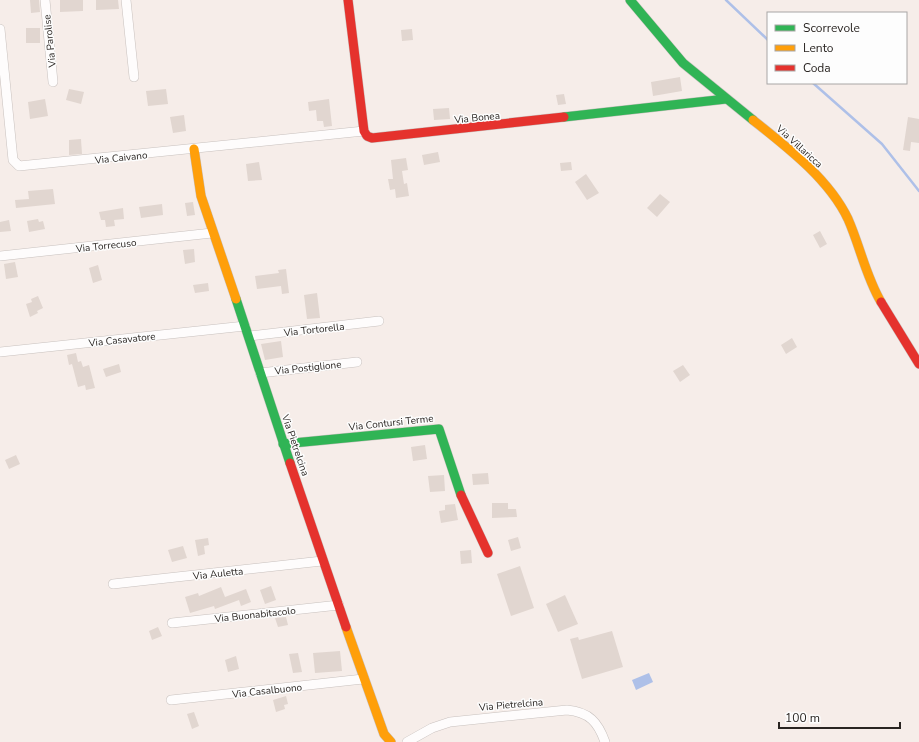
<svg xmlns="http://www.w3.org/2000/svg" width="919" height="742" font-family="'Nunito Sans',sans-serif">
<rect width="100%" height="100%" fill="#f6ede9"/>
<path fill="#aec0e8" d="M649 673 653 682 636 690 632 680Z"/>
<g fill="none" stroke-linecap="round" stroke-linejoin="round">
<g stroke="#aec0e8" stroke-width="2.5">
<path d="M726 0 768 40"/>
<path d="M813 83 882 144 919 191"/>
</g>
</g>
<g fill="#e1d6d0">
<path d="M30 0H39L40 12 31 13Z"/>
<path d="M60 0H83V11L60 12Z"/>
<path d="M96 0H118L119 9 96 10Z"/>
<rect x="26" y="28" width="14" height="15"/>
<path d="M412 29 413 40 402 41 401 30Z"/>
<path d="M680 77 682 91 653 96 651 82Z"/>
<path d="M69 89 84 92 81 104 66 100Z"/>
<path d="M166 89 168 104 148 106 146 91Z"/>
<path d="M564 94 566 104 558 105 556 95Z"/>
<path d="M45 99 48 116 30 119 28 102Z"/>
<path d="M329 99 332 126 324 127 323 121H317L316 110 309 111 308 102Z"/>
<path d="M449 108 450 119 434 120 433 109Z"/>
<path d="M184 115 186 131 173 133 170 117Z"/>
<path d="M908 117 919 119V143L911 142 910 151 903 150Z"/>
<path d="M81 139 82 154 69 155V140Z"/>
<path d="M438 152 440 162 424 165 422 155Z"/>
<path d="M406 158 408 170 402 171 404 184 407 183 409 196 396 198 395 189 390 190 388 179H393L391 160Z"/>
<path d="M259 162 262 180 248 181 246 164Z"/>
<path d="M571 162 572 170 561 171 560 163Z"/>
<path d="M586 174 599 193 587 200 575 182Z"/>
<path d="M53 189 55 204 16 208 15 200 29 199 28 191Z"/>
<path d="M660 194 670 202 657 217 647 208Z"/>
<path d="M193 202 195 215 187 216 185 203Z"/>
<path d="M162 204 163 215 141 218 139 207Z"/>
<path d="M123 208 124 219 114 220 115 226 106 227 105 220H101L99 212Z"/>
<path d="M38 219 39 222 43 221 45 229 29 232 27 221Z"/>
<path d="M9 220 11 231 0 232V222Z"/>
<path d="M820 231 827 244 820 248 813 235Z"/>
<path d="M194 249 195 262 185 264 183 250Z"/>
<path d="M15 262 18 277 6 279 4 264Z"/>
<path d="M98 265 102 280 93 283 89 268Z"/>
<path d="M286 269 289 293 282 294 281 286 257 289 255 276 279 273 278 270Z"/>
<path d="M208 283 209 291 195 293 193 285Z"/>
<path d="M317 293 320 318 307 319 304 295Z"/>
<path d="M38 296 43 308 37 311 38 313 30 317 26 304 32 302 31 299Z"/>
<path d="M792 338 797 347 786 354 781 345Z"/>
<path d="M281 341 283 357 265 360 261 344Z"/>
<path d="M76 353 78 362 81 361 83 367 89 365 95 388 86 390 85 385 78 387 72 364 69 365 67 355Z"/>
<path d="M119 364 121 372 106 377 103 369Z"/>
<path d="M683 365 690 375 680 382 673 371Z"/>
<path d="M425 445 427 459 413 461 411 447Z"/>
<path d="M16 455 20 464 9 469 5 460Z"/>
<path d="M488 473 489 484 473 485 472 474Z"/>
<path d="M444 475 445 491 430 492 428 476Z"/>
<path d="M492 503H508V509H516L517 517 492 518Z"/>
<path d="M455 504 458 520 441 523 439 511 445 510V505Z"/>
<path d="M518 537 521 548 511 551 508 540Z"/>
<path d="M208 538 209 545 204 546 205 554 198 556 195 540Z"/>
<path d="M183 546 187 558 172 562 168 550Z"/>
<path d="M471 550 472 563 461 564 460 551Z"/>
<path d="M520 566 534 608 511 616 497 574Z"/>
<path d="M271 586 276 600 265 604 260 590Z"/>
<path d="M221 587 225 597 246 589 251 602 241 606 239 600 215 609 214 606 190 613 185 597 198 593 199 596Z"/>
<path d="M565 595 578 624 558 632 546 604Z"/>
<path d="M286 617 288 625 278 627 275 618Z"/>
<path d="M158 627 162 636 152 640 149 631Z"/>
<path d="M612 631 623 667 582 679 570 639 578 637 579 640Z"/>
<path d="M340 651 342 671 315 673 313 653Z"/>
<path d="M298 653 302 672 293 673 289 654Z"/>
<path d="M236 656 239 669 228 672 225 660Z"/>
<path d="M286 696 288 704 284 705 285 709 276 712 273 700Z"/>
<path d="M194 712 199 726 192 729 187 714Z"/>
</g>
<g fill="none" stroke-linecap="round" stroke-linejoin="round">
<g stroke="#c8c1be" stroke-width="10">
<g id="street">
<path d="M45 0 53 82"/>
<path d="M126 0 134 77"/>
<path d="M0 29 13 160 19 166 364 131"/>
<path d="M0 256 212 233"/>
<path d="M249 336 379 321"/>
<path d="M0 352 245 326"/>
<path d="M260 373 357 362"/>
<path d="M113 584 322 561"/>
<path d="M172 623 339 605"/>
<path d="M171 700 363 679"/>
<path d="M407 742 432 728 450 722 567 710C589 712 598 722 605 742"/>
</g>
</g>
<g stroke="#c8c1be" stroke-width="10">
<g id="fast">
<path d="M630 0 683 63 753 120"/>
<path d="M564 117 726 99"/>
<path d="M236 299 290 463"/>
<path d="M283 444 439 429 461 495"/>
</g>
</g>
<g stroke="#c8c1be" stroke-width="10">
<g id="slow">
<path d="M753 120C787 147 829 179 848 219 860 246 866 277 881 302"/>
<path d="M194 149 201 196 236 299"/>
<path d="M346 627 384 734 391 742"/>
</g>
</g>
<g stroke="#c8c1be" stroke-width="10">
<g id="jam">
<path d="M348 0 364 131 367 136 372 138 564 117"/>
<path d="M881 302 919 364"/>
<path d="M290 463 346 627"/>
<path d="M461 495 488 553"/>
</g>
</g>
<use href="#street" stroke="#fefcfc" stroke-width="9"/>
<use href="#fast" stroke="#30b455" stroke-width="9"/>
<use href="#slow" stroke="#ff9f0a" stroke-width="9"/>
<use href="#jam" stroke="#e5322d" stroke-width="9"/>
</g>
<g text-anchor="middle" stroke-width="3" stroke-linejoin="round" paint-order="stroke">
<g font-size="10" fill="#292421" stroke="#fdfdfd">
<text transform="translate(49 41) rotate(-96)" y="4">Via Parolise</text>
<text transform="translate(477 117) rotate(-6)" y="4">Via Bonea</text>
<text transform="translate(800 146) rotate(42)" y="4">Via Villaricca</text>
<text transform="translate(121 157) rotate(-6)" y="4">Via Caivano</text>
<text transform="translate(106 245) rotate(-6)" y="4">Via Torrecuso</text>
<text transform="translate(314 329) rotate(-6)" y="4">Via Tortorella</text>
<text transform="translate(122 339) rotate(-6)" y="4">Via Casavatore</text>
<text transform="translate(308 367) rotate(-6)" y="4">Via Postiglione</text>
<text transform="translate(391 422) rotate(-6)" y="4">Via Contursi Terme</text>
<text transform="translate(296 445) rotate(71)" y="4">Via Pietrelcina</text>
<text transform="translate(218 573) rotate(-6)" y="4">Via Auletta</text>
<text transform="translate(255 614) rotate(-6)" y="4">Via Buonabitacolo</text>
<text transform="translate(267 690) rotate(-6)" y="4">Via Casalbuono</text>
<text transform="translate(511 704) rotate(-5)" y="4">Via Pietrelcina</text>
</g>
</g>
<rect x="767" y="12" width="140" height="72" fill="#fdfdfd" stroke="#a8a6a5"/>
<rect x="775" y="25" width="20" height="6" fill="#30b455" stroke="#a8a6a5"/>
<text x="803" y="32" font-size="12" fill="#292421">Scorrevole</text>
<rect x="775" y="45" width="20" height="6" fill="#ff9f0a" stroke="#a8a6a5"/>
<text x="803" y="52" font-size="12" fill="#292421">Lento</text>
<rect x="775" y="65" width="20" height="6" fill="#e5322d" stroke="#a8a6a5"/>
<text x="803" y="72" font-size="12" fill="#292421">Coda</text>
<path d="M779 722v6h121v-6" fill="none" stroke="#292421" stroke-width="2"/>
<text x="785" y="722" font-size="12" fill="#292421" stroke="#fdfdfd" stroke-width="3" paint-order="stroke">100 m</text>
</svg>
